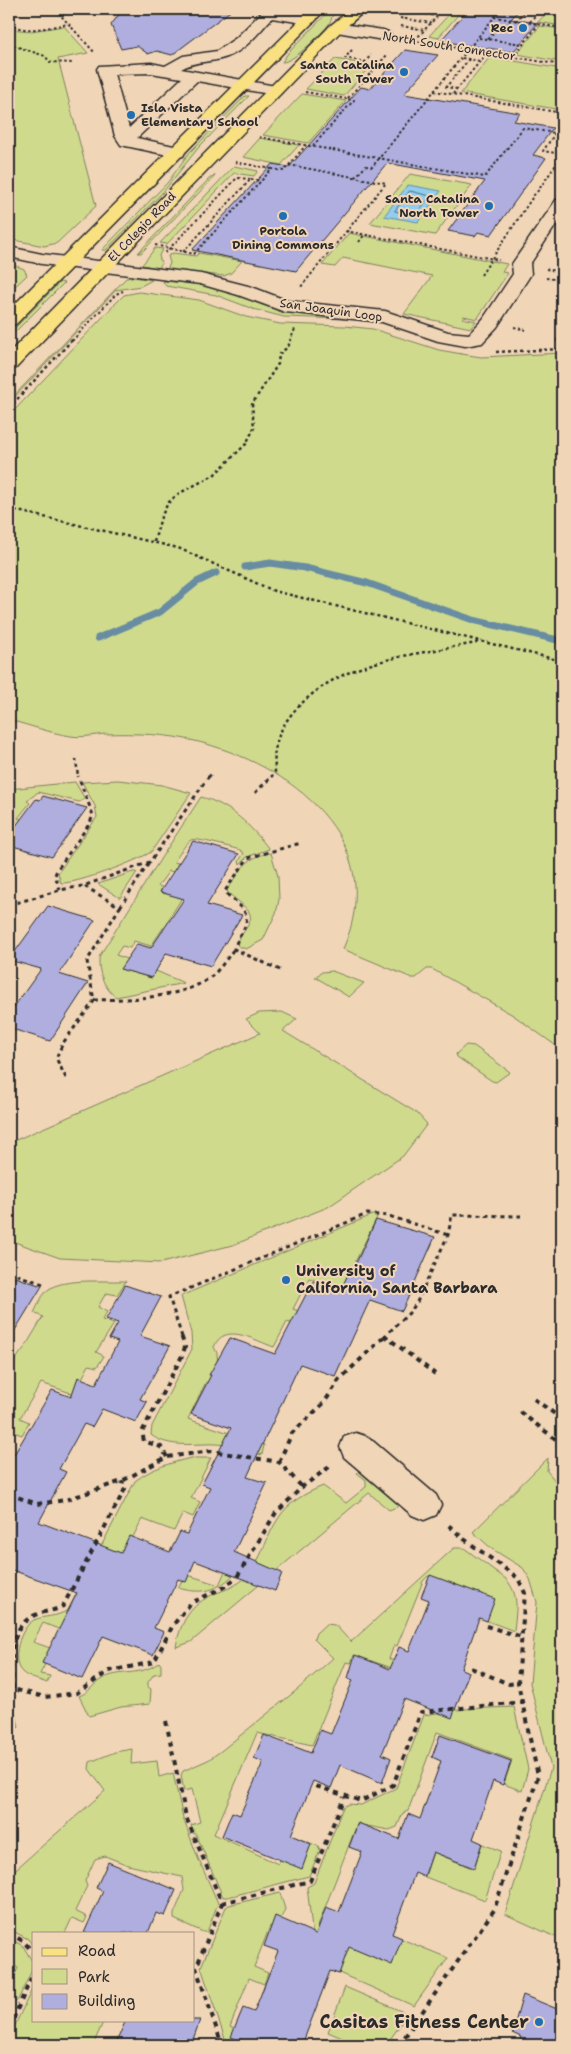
<svg xmlns="http://www.w3.org/2000/svg" width="571" height="2054" font-family="'Shantell Sans',sans-serif">
<rect width="100%" height="100%" fill="#f1d5b7"/>
<filter id="ink" filterUnits="userSpaceOnUse"><feTurbulence type="fractalNoise" baseFrequency=".02" numOctaves="2"/><feDisplacementMap in="SourceGraphic" scale="10" xChannelSelector="R" yChannelSelector="G"/><feConvolveMatrix kernelMatrix="1 2 1 2 8 2 1 2 1" color-interpolation-filters="sRGB"/></filter>
<g filter="url(#ink)">
<g fill="#cfda8d" stroke="#7d825c">
<path d="M331 9H336C333 13 332 19 329 24 322 33 293 63 282 62L288 53Z"/>
<path d="M454 9H463L438 38 429 36Z"/>
<path d="M550 9H562V26L538 22Z"/>
<path d="M64 26 88 53 58 59 96 206 57 243 44 246 9 239V29L31 31Z"/>
<path d="M540 26 562 29V62L517 54Z"/>
<path d="M490 57 562 69V110L461 93Z"/>
<path d="M335 59 371 65 344 96 306 89Z"/>
<path d="M302 94 346 101 308 143 263 135Z"/>
<path d="M245 96H249L199 147 163 192 106 250H102L168 182 188 154Z"/>
<path d="M260 138 299 145 281 165 243 157Z"/>
<path d="M234 166 258 171 254 176 234 173 167 244 160 243Z"/>
<path d="M410 174 472 185 435 235 370 223Z"/>
<path d="M216 175 141 253H138L209 179Z"/>
<path d="M349 233 507 264 502 272 508 273 477 319 464 316 462 318 476 321 471 328 404 314 432 276 343 258 335 267 322 265Z"/>
<path d="M155 248 163 249 159 255 161 264 159 268 142 265Z"/>
<path d="M173 253 196 256 199 253 242 261 231 273 224 276 167 270 170 263 168 256Z"/>
<path d="M9 263 24 269 27 275 9 292Z"/>
<path d="M134 277 152 280 141 286 116 290 9 403V401L126 278Z"/>
<path d="M164 281 198 284 221 290 282 311 345 319 284 317 253 309 216 295 166 286 163 282Z"/>
<path d="M60 282 64 283 9 338V334Z"/>
<path d="M139 292 199 300 246 317 280 324 345 326 373 329 439 350 462 354 481 357 562 353V1050L513 1015 432 969H427L416 978H412L343 949C391 840 290 764 195 741 166 734 135 733 105 734 94 735 82 738 71 736 50 733 29 725 9 720V416L116 303 124 295Z"/>
<path d="M118 780 162 785 191 793 151 852C137 861 77 884 61 883L58 873 97 817 95 806 82 782Z"/>
<path d="M75 782 85 799 79 802 38 792 27 801 30 803 18 818 26 821 20 829 12 827 9 831V789Z"/>
<path d="M201 797C230 804 251 826 269 849L247 857 240 864 239 861 244 853 240 850C233 848 194 837 191 840 184 845 179 855 174 862L178 863 174 872 169 871 158 886 162 887 160 892 182 898 168 920 177 923 173 930 163 928 151 946 134 941 130 948 122 946 116 955 127 959 121 969 151 978 156 971 184 983 116 997C104 989 96 968 100 955L163 855Z"/>
<path d="M271 853 278 876 279 900 276 913 263 940 246 949 238 946 237 941C258 914 254 914 228 893L227 890C239 871 246 856 271 853Z"/>
<path d="M133 872H137L120 898 98 884Z"/>
<path d="M332 971 364 983 349 997 315 977 322 972Z"/>
<path d="M282 1012 297 1019 283 1031 417 1113 427 1124 403 1156 328 1207 233 1245 161 1263 60 1258 9 1240V1143L260 1033 246 1019 259 1013Z"/>
<path d="M466 1045 474 1046 510 1072 496 1082 492 1081 457 1057 456 1054Z"/>
<path d="M372 1215H378L345 1283 347 1291 309 1278 293 1309 305 1313 299 1326 287 1322 274 1347C256 1341 224 1321 214 1347L217 1353 219 1386 206 1382 188 1419 264 1445 262 1455C248 1451 231 1445 217 1444 195 1443 170 1449 151 1435L152 1426 192 1349 191 1333 181 1296Z"/>
<path d="M105 1281H126L117 1295 106 1293 98 1307 107 1312 102 1320 114 1324 96 1352 104 1356 97 1367 89 1365 74 1394 41 1383 20 1418 29 1422 22 1435 11 1431 9 1435V1368L25 1347 43 1317 34 1313C38 1305 42 1294 49 1289 61 1280 91 1281 105 1281Z"/>
<path d="M191 1458H211L191 1498 200 1502 193 1517 183 1513 174 1531 142 1519 86 1631 61 1630 43 1623 33 1642 53 1649 40 1674 50 1676 47 1683C40 1680 28 1678 22 1672 10 1661 20 1627 34 1620 46 1615 55 1618 68 1610L135 1481C152 1468 170 1463 191 1458Z"/>
<path d="M548 1458 547 1471 557 1483 562 1484V1940L505 1914 551 1768 530 1683 537 1602 530 1579 523 1568 492 1549 473 1532Z"/>
<path d="M360 1470 399 1503 397 1507 389 1510 369 1493 191 1642 176 1647C180 1622 191 1604 214 1594 227 1589 237 1586 247 1576 262 1559 266 1537 278 1519 288 1502 306 1493 323 1486L346 1503 366 1487V1480L357 1473Z"/>
<path d="M454 1548H464L506 1579C520 1596 516 1609 514 1631L485 1620 493 1599 428 1576 423 1581 397 1646 394 1645 389 1659 395 1661 392 1668 354 1655 351 1663 346 1662 312 1745 257 1733 214 1834 278 1864 290 1835 318 1846 320 1850 309 1876 228 1897H223L196 1834H194L191 1825 200 1822 192 1789 184 1791 181 1775 183 1771 208 1760 221 1751 298 1689 333 1658 314 1639 316 1633 326 1624 335 1625 351 1642Z"/>
<path d="M229 1562 241 1567C221 1589 207 1596 178 1588L185 1574 219 1585Z"/>
<path d="M159 1662 161 1665V1673L154 1674 148 1682V1687L151 1689 150 1704 121 1707 89 1716 79 1696C89 1693 93 1684 102 1679 120 1669 142 1677 159 1662Z"/>
<path d="M12 1699 19 1727 9 1736V1702Z"/>
<path d="M514 1707 528 1769 522 1791 504 1784 512 1760 437 1732 408 1811 403 1813 397 1827 389 1830 357 1824 318 1926 323 1928 313 1937 307 1887 314 1883 343 1807 349 1804 361 1805 396 1788 424 1715 463 1709Z"/>
<path d="M132 1749 131 1764 157 1761 159 1777 173 1773 183 1818 198 1858 218 1903 207 1932H203L174 1919V1914L184 1890 182 1877 128 1865 105 1856 95 1859 85 1881 87 1886 75 1911 87 1917 84 1923 72 1918 65 1933H34V1947L28 1939 9 1929V1875L105 1791 89 1769 90 1762 115 1752Z"/>
<path d="M482 1844 501 1851 485 1900 425 1877 433 1852 474 1869Z"/>
<path d="M280 1893 285 1909 277 1928 270 1926 254 1967 268 1973 264 1984 249 1978 230 2027 272 2045H227L201 1967 226 1907 229 1905Z"/>
<path d="M9 1938 23 1946 32 1961 31 1972 18 2000 15 2002 9 2000V1987L18 1968 9 1963Z"/>
<path d="M399 1938 448 1958 414 2006 339 1973 349 1946Z"/>
<path d="M34 1985V2020H104L93 2045H9V2038Z"/>
<path d="M345 1987 408 2014 386 2045H359L328 2032Z"/>
</g>
<path fill="#90cdf1" stroke="#688ca2" d="M408 185 441 191 418 222 384 216Z"/>
<g fill="none" stroke-linecap="round" stroke-linejoin="round">
<path stroke="#536c7a" stroke-width="1" d="M410 191 430 196 415 216 395 211Z"/>
<g stroke="#688ca2" stroke-width="7">
<path d="M245 567 270 563 305 568 367 583 473 620 562 641"/>
<path d="M98 638 160 612 197 582 216 573"/>
</g>
</g>
<g fill="#afaedf" stroke="#2b2b2b">
<path d="M123 9H233L172 55 157 51 148 54 137 46 121 49 111 25Z"/>
<path d="M469 9H520L511 19 538 23 513 52 440 41Z"/>
<path d="M405 50 438 55 404 94 520 113 514 121 553 128 533 155 546 158 491 235 478 232 475 236 448 231 485 181 387 163 296 271 192 250 272 164 289 167 361 87 370 89Z"/>
<path d="M43 796 87 808 52 857 9 845V835L36 799 40 800Z"/>
<path d="M193 841 239 854 207 905 242 915 211 966 166 953 152 978 120 969 137 944 151 948 184 899 160 892Z"/>
<path d="M48 906 95 920 59 974 88 983 50 1041 9 1028V1014L41 969 9 960Z"/>
<path d="M376 1220 435 1237 402 1311 370 1300 335 1376 300 1364 247 1477 267 1483 234 1552 282 1573 275 1591 195 1561 186 1582 178 1579 154 1628 164 1632 153 1655 103 1636 82 1679 42 1663 77 1593 9 1569V1451L15 1453 52 1390 71 1397 78 1377 96 1384 118 1342 109 1339 118 1323 106 1319 125 1285 161 1297 140 1336 170 1346 140 1399 147 1402 136 1422 102 1409 92 1427 84 1424 59 1469 66 1472 39 1522 121 1553 129 1536 170 1552 180 1532 187 1534 210 1487 202 1484 231 1428 191 1414 211 1375H209L230 1338 275 1354 313 1281 341 1290 348 1274H351Z"/>
<path d="M9 1275 42 1286 9 1340Z"/>
<path d="M430 1575 495 1599 487 1621 479 1618 461 1669 469 1672 452 1718 404 1699 382 1754 391 1758 382 1783 340 1765 331 1788 313 1781 291 1835 311 1844 302 1869 222 1836 232 1812 240 1815 263 1762 254 1758 264 1735 311 1753 320 1730 331 1734 353 1680 348 1678 355 1655 390 1669 399 1647 409 1651 429 1600 421 1597Z"/>
<path d="M440 1735 511 1761 503 1785 493 1781 473 1839 482 1843 474 1868 433 1852 424 1877 415 1873 392 1934 402 1938 392 1965 349 1947 339 1974 330 1971 302 2045H250L231 2037 243 2008 254 2012 278 1951 264 1946 275 1916 316 1934 326 1907 339 1912 362 1852 349 1847 358 1823 399 1839 408 1814 420 1819 441 1761 432 1757Z"/>
<path d="M108 1862 176 1890 165 1916 156 1913 148 1933H84L103 1891 96 1888Z"/>
<path d="M523 1995 562 2011V2045H519L521 2037 512 2033Z"/>
<path d="M126 2020H200L191 2045H115Z"/>
</g>
<g fill="none" stroke-linecap="round" stroke-linejoin="round">
<g stroke="#2b2b2b" stroke-width="3">
<g id="minor">
<path d="M271 9 309 14 314 16 317 19 314 22 309 24 272 18C259 32 246 50 227 57 212 63 195 60 181 69L281 87 283 90 281 93 275 95 197 81 137 138 183 148 185 152 183 156 177 157 121 145 115 136 97 69 99 66 151 63 165 66 183 56 217 51 236 38 264 10ZM151 73 182 78 129 128 114 74Z"/>
<path d="M336 23 383 30 388 32 391 35 388 38 383 40 331 31 328 28 331 25Z"/>
<path d="M562 199V216L530 264 531 274 497 327 482 343 465 346 438 341 382 322 285 312 238 295 200 284 42 264 9 257V247L42 254 201 274 252 287 288 301 385 311 448 332 469 334 483 319 513 274 512 264 556 200Z"/>
<path d="M356 1433 368 1437 436 1495 441 1505 436 1515 424 1520 412 1515 344 1457 340 1447 344 1437Z"/>
</g>
</g>
<g stroke="#2b2b2b" stroke-width="3">
<g id="major">
<path d="M311 9H326L16 324 9 326V310Z"/>
<path d="M351 9H367L341 31 16 368 9 370V353L331 25Z"/>
</g>
</g>
<g stroke="#2b2b2b" stroke-width="2" stroke-dasharray="2.5 2.5" stroke-linecap="butt">
<path d="M55 9 95 53"/>
<path d="M406 11 437 16"/>
<path d="M494 17 562 28"/>
<path d="M400 18 431 23"/>
<path d="M516 21 526 9"/>
<path d="M530 22 540 9"/>
<path d="M9 24C25 34 50 27 68 24"/>
<path d="M401 26 425 30"/>
<path d="M479 38 523 44"/>
<path d="M403 39 562 65"/>
<path d="M488 39 500 25 506 26 510 20"/>
<path d="M415 40 444 9"/>
<path d="M9 44 45 56 50 62 73 63"/>
<path d="M352 50 345 58 365 62 371 55"/>
<path d="M513 57 539 24"/>
<path d="M462 58 480 61"/>
<path d="M457 89 446 87 469 59"/>
<path d="M434 91 562 113"/>
<path d="M305 92 347 99"/>
<path d="M453 94 487 53"/>
<path d="M561 125 543 151 562 154"/>
<path d="M259 137 485 177 523 128 555 133"/>
<path d="M313 146 354 100 347 99 387 55"/>
<path d="M235 162 272 169"/>
<path d="M289 165 386 183 300 288"/>
<path d="M355 177 366 166 372 167 501 9"/>
<path d="M251 179 261 181"/>
<path d="M537 192 562 156"/>
<path d="M346 231 499 260"/>
<path d="M359 242 365 234"/>
<path d="M155 245 194 254 272 169 284 171 306 145"/>
<path d="M165 253 237 178 251 179 183 252"/>
<path d="M546 269 562 272"/>
<path d="M481 275 536 192"/>
<path d="M546 278 562 280"/>
<path d="M514 327 526 330"/>
<path d="M72 341 116 294 123 291"/>
<path d="M290 341 295 329"/>
<path d="M558 341 562 332"/>
</g>
<g stroke="#2b2b2b" stroke-width="2.5" stroke-dasharray="3 3" stroke-linecap="butt">
<path d="M557 339 561 349"/>
<path d="M496 352 562 349"/>
<path d="M9 408 73 339"/>
<path d="M9 509 178 548 274 591 562 661"/>
<path d="M154 542 161 517 168 503 178 494 214 475 246 444 254 428 252 404 278 364 279 354 288 347 291 339"/>
<path d="M76 759 78 777"/>
<path d="M209 777 212 772"/>
<path d="M271 777 275 773C275 765 274 757 275 750 278 732 288 716 301 704 348 658 415 655 476 643L478 641"/>
</g>
<g stroke="#2b2b2b" stroke-width="3" stroke-dasharray="4 4" stroke-linecap="butt">
<path d="M255 793 272 776"/>
<path d="M60 890 55 875 57 870 90 823 93 815 78 776"/>
<path d="M9 905 60 890 83 886 150 862 209 776"/>
<path d="M120 907 149 863"/>
<path d="M280 970 234 949C239 932 256 921 239 905 235 900 228 897 225 891L248 858 301 843"/>
<path d="M94 1000C129 999 184 999 212 976 220 969 227 958 234 949"/>
<path d="M66 1078 56 1058 63 1043 94 1001 87 961 120 907 84 886"/>
<path d="M9 1272 46 1285"/>
<path d="M384 1335 386 1337"/>
<path d="M182 1337 169 1297 367 1214 389 1216 448 1235"/>
<path d="M384 1337 411 1311 417 1302 448 1235 452 1215 521 1216"/>
</g>
<g stroke="#2b2b2b" stroke-width="4" stroke-dasharray="5 5" stroke-linecap="butt">
<path d="M384 1335 435 1374"/>
<path d="M534 1399 562 1419"/>
<path d="M520 1412 562 1444"/>
<path d="M167 1457 161 1447 144 1441 142 1432 182 1356 185 1347 181 1335"/>
<path d="M279 1462 292 1433 324 1403 339 1380 386 1335"/>
<path d="M9 1494 37 1504 66 1500 122 1481 167 1457 211 1451 279 1462 302 1487"/>
<path d="M486 1626 522 1637"/>
<path d="M9 1628 18 1631"/>
<path d="M471 1668 509 1684 518 1683"/>
<path d="M13 1689C12 1665 7 1629 33 1616 42 1611 53 1612 63 1606L125 1489 122 1481"/>
<path d="M9 1694 13 1689 45 1697 77 1693 109 1671 154 1662 173 1625 191 1603 224 1587 237 1577 275 1514 302 1487 332 1465"/>
<path d="M166 1721 186 1817 222 1903 196 1968 222 2045"/>
<path d="M316 1786 361 1801 393 1785 421 1712 523 1702"/>
<path d="M222 1903 310 1881 344 1797"/>
<path d="M9 1933 23 1941 34 1953"/>
<path d="M9 2028 34 1972"/>
<path d="M399 2045 494 1910 538 1776 518 1683 525 1593 518 1578 464 1539 446 1523"/>
</g>
<use href="#minor" fill="#f1d5b7" fill-rule="evenodd"/>
<use href="#major" fill="#f9e181" fill-rule="evenodd"/>
</g>
</g>
<g fill="#1f6fb2" stroke="#f1d5b7" stroke-width="2">
<circle cx="523" cy="28" r="5"/>
<circle cx="404" cy="72" r="5"/>
<circle cx="131" cy="115" r="5"/>
<circle cx="489" cy="206" r="5"/>
<circle cx="283" cy="216" r="5"/>
<circle cx="286" cy="1280" r="5"/>
<circle cx="539" cy="2022" r="5"/>
</g>
<g text-anchor="middle" stroke-width="4" stroke-linejoin="round" paint-order="stroke">
<g font-size="12" font-weight="bold" fill="#2b2b2b" stroke="#f1d5b7" text-anchor="end">
<text x="513" y="32">Rec</text>
<text x="394" y="69">Santa Catalina<tspan x="394" dy="14">South Tower</tspan></text>
<text x="141" y="112" text-anchor="start">Isla Vista<tspan x="141" dy="14">Elementary School</tspan></text>
<text x="479" y="203">Santa Catalina<tspan x="479" dy="14">North Tower</tspan></text>
<text x="283" y="235" text-anchor="middle">Portola<tspan x="283" dy="14">Dining Commons</tspan></text>
</g>
<g font-size="12" fill="#2b2b2b" stroke="#f1d5b7">
<text transform="translate(449 46) rotate(9)" y="4">North South Connector</text>
<text transform="translate(142 227) rotate(-46)" y="4">El Colegio Road</text>
<text transform="translate(331 310) rotate(8)" y="4">San Joaquin Loop</text>
</g>
<g font-size="15" font-weight="bold" fill="#2b2b2b" stroke="#f1d5b7" text-anchor="start">
<text x="296" y="1276">University of<tspan x="296" dy="17">California, Santa Barbara</tspan></text>
</g>
<g font-size="18" font-weight="bold" fill="#2b2b2b" stroke="#f1d5b7" text-anchor="end">
<text x="529" y="2028">Casitas Fitness Center</text>
</g>
</g>
<rect width="571" height="2054" fill="none" stroke="#f1d5b7" stroke-width="30"/>
<rect x="15" y="15" width="541" height="2024" fill="none" stroke="#2b2b2b" stroke-width="2" filter="url(#ink)"/>
<rect x="32" y="1932" width="162" height="90" fill="#f1d5b7" stroke="#a2917f"/>
<rect x="42" y="1948" width="25" height="8" fill="#f9e181" stroke="#a2917f"/>
<text x="78" y="1956" font-size="15" fill="#2b2b2b">Road</text>
<rect x="42" y="1969" width="25" height="15" fill="#cfda8d" stroke="#a2917f"/>
<text x="78" y="1982" font-size="15" fill="#2b2b2b">Park</text>
<rect x="42" y="1994" width="25" height="15" fill="#afaedf" stroke="#a2917f"/>
<text x="78" y="2006" font-size="15" fill="#2b2b2b">Building</text>
</svg>
